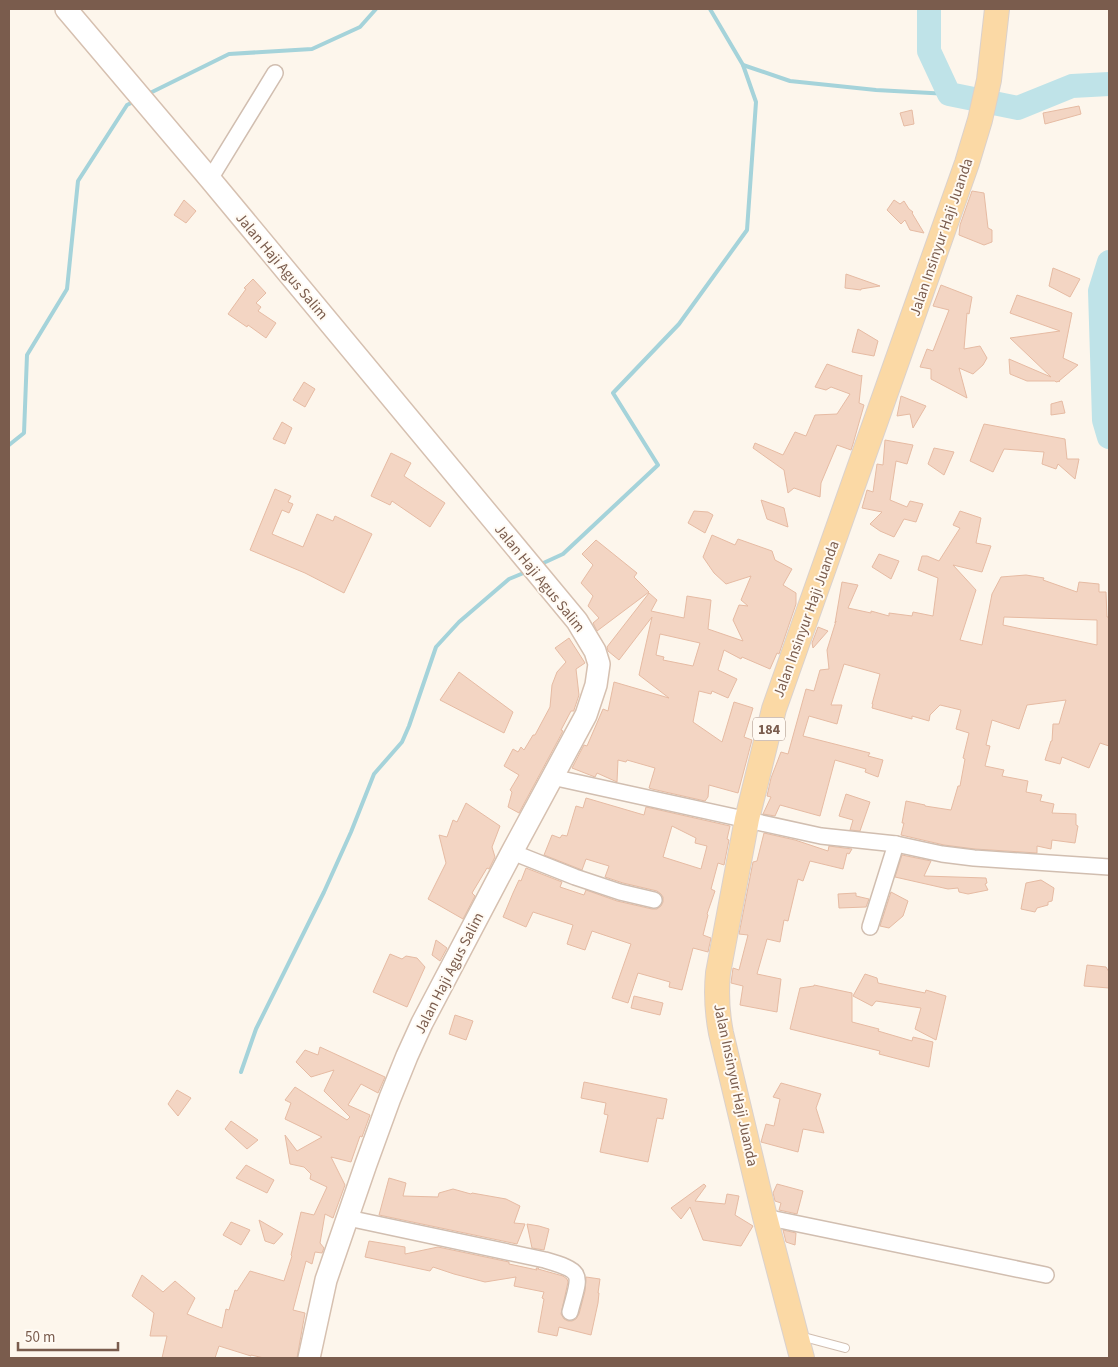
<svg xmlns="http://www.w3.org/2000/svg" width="1118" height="1367" font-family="'Source Sans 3',sans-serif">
<rect width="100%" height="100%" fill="#fdf6ec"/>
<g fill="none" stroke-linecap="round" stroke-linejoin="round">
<g stroke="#a5d3da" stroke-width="4">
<path d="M743 65 790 81 876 90 949 94"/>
<path d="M148 94 229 54 312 49 360 27 376 9"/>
<path d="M9 445 24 433 27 355 67 289 78 181 127 105 135 101"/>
<path d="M539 565 563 554 658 465 613 393 679 324 747 230 756 102 743 65 710 9"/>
<path d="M241 1072 256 1029 324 892 351 832 374 774 402 742 409 726 436 647 459 622 509 579 526 572"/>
</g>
<g stroke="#bfe3e8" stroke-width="24">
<path d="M929 9V51L949 94 1018 108 1072 86 1109 84"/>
<path d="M1109 262 1100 291 1104 420 1109 437"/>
</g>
</g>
<g fill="#f3d5c3" stroke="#e6bba3" fill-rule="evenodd">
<path d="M1079 106 1081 114 1045 124 1043 113Z"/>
<path d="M912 110 914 124 904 126 900 113Z"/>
<path d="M972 191 984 193 988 228 992 230V242L984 245 959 235 960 225Z"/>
<path d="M184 200 196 211 186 223 174 215Z"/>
<path d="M894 200 900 204 904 201 909 209 913 212 912 213 924 233 910 230 905 220 901 224 887 210Z"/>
<path d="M1053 268 1080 279 1070 297 1049 286Z"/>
<path d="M846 274 880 286 861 289V290L845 288Z"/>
<path d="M253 279 266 293 256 303 261 307 258 311 276 323 266 338 248 325 247 327 228 314 246 289 244 288Z"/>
<path d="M941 285 972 297 969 314 967 313 964 349 980 346 987 358 983 365 973 374 959 368 967 398 931 379V369L920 367 927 349 933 351 949 310 933 306Z"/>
<path d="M1017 295 1072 313 1063 358 1078 365 1059 381H1060L1056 382 1055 381H1027L1010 374 1009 359 1051 377 1010 338 1060 331 1010 313Z"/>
<path d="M858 329 878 341 874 356 852 352Z"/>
<path d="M827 364 861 376 862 375 859 403 864 405 853 444 851 450 837 445 821 483 820 497 794 488 788 493 784 470 753 448 755 443 783 455 795 432 806 436 815 415 837 414 850 394 831 387 826 390 815 387Z"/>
<path d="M304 382 315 389 305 407 293 400Z"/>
<path d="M901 396 926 406 913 428 910 414 897 416Z"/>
<path d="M1062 401 1065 413 1051 415V404Z"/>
<path d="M282 422 292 428 285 444 273 439Z"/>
<path d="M984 424 1065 439 1067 459H1079L1075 479 1058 464 1056 469 1042 464 1044 452 1004 449 993 472 970 461Z"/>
<path d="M885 440 913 445 907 464 896 461 890 500 907 507 910 501 923 504 916 522 904 519 894 537 880 531 870 524 882 512 862 508 867 490 873 492 877 464 883 465Z"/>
<path d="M934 448 954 452 944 475 928 464Z"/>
<path d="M391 453 411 463 404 476 445 503 430 527 392 501 390 505 371 496Z"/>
<path d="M275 489 291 496 288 502 293 504 289 513 282 510 272 534 303 547 317 514 333 521 335 516 372 534 344 593 305 573 250 550Z"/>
<path d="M761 500 784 508 788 527 767 519Z"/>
<path d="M694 511 708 512 713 515 705 533 688 523Z"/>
<path d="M960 511 981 518 976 543 991 546 982 572 953 565 976 590 960 640 982 645 992 594 1001 577 1026 575 1044 578 1043 580 1077 592 1079 582 1099 584V592H1106L1107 617H1109V746L1100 743 1089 768 1062 757 1060 764 1045 760 1051 741H1052L1053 724H1059L1066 700 1027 705 1019 729 992 720 986 745 990 746 985 766 1004 770 1002 776 1028 781 1026 792 1042 795 1040 801 1054 804 1052 813 1076 814V825L1078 826 1075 843 1052 840 1051 849 1037 846V853L975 849 944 845 901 835 904 823H902L906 801 925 805V806L951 810 958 786H960L965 759 963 758 969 733 956 729 961 710 940 705 930 715 929 721 912 716V719L872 708 873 704H872L880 674 844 664 831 705H842L837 724 809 716 803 736 870 753 868 756 883 760 878 777 865 772 866 769 835 760 820 816 780 805 775 816 763 814 771 797 767 796 771 778 781 752 788 754 806 689 814 691 820 670 829 669 827 650 836 621 835 623 842 582 858 585 848 608 871 613V611L889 616V613L912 616 913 612 933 616 938 578 918 570 922 556H927L939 561 960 528 953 525ZM1004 617 1097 620V645L1003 625Z"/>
<path d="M712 535 735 545 738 539 772 551 775 560 792 569 783 585 796 593V604L779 654 777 653 770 669 742 657 741 659 724 650 718 670 737 679 728 698 712 691 711 694 699 691 693 722 722 742 734 702 753 708 744 737 752 740 738 793 709 785 708 797 705 801 652 789 649 788 655 768 627 760 626 762 618 760 617 782 597 773 595 777 572 768 584 745 587 746 603 709 608 711 614 682 669 698 639 675 652 617 619 660 608 651 607 647 649 593 657 600 651 611 684 618 687 596 711 600 708 629 743 641 733 620 739 605 748 606 741 600 751 576 726 584 714 573 703 557ZM660 634 700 643 693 666 663 660 664 657 656 655Z"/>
<path d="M596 540 637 573 634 577 649 592 597 631 593 623 599 618 588 606 593 596 581 583 593 565 582 554Z"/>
<path d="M879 554 899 561 891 579 872 567Z"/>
<path d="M818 627 828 631 813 648 812 643Z"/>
<path d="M569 638 585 663 576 669 579 695 574 710V711H571L561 730 563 731 519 813 508 807 512 792 510 790 519 775 504 766 513 749 518 752 521 747 524 750 533 735H535L550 707 552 685 557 672 566 662 555 648Z"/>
<path d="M459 672 513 712 504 733 440 700Z"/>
<path d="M846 794 870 802 860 831 850 830 853 820 839 816Z"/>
<path d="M586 798 644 815 646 807 730 826 727 839 729 840 724 865 718 863 711 889 715 891 707 914 708 915 703 935 711 938 708 952 693 948 682 990 669 987 670 982 638 973 628 1003 612 998 631 944 592 931 585 950 567 944 573 925 533 912 526 927 503 917 513 893 519 880 521 881 526 868 562 882 560 887 584 895 586 890 617 901 652 909H657L661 906 663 902V897L661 894 657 891 623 883 605 877 609 866 586 859 582 870 544 855 552 835 560 838 562 835 567 836 576 806 583 808ZM672 826 696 838 695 843 707 846 701 869 663 857Z"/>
<path d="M466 803 500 826 492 847 495 857 489 869 487 868 472 893 475 896 463 919 428 899 446 863 439 835 447 837 453 820 457 822Z"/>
<path d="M764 833 795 840 828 851 829 846 852 849 849 854 847 853 843 869 810 861 803 881 798 879 788 921 784 920 780 942 767 939 757 974 781 979 777 1012 740 1005 743 986 731 983 733 968 739 970 748 935 739 934 753 862 757 861Z"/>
<path d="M902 855 931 861 924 876 986 878 987 883 985 884 988 890 968 894 959 892 958 888 948 889 895 877Z"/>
<path d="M1041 880 1054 888 1052 901 1048 902V905L1037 908 1035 912 1021 909 1026 883Z"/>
<path d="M891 892 908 901 903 916 889 928 880 926Z"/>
<path d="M856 893V896L869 899 866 907 839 908 838 894Z"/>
<path d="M436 940 447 948 440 961 432 955Z"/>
<path d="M390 954 402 959 406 956 417 958 425 967 407 1007 373 992Z"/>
<path d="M1087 965 1106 967 1109 972V988L1084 986Z"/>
<path d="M865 974 877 978 878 983 925 993 926 990 946 996 936 1040 915 1029 921 1008 876 1001 872 1006 853 996Z"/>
<path d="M814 985 852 993V1022L879 1029 878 1031 912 1041 913 1037 933 1042 929 1067 879 1054 880 1051 790 1029 800 988 814 986Z"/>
<path d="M634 996 663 1003 660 1015 631 1008Z"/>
<path d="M455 1015 473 1021 466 1040 449 1034Z"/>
<path d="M320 1047 385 1077 378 1093 361 1084 348 1105 370 1115 362 1137 360 1136 351 1162 331 1157 345 1185 333 1218 325 1214 320 1243 324 1248 322 1253 315 1252 312 1264 306 1261 293 1310 305 1313 297 1358H264L251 1355V1356L219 1346 215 1358H162L167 1336H150L154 1313 132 1296 142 1275 163 1292 175 1281 195 1298 187 1314 206 1322 222 1328 226 1309 229 1310 235 1290 237 1291 250 1271 284 1281 292 1256 291 1255 301 1212 314 1215 327 1187 310 1179 311 1174 304 1167 290 1164 285 1135 297 1151 322 1137 285 1119 291 1103 285 1100 295 1087 347 1120 350 1117 324 1091 334 1070 311 1077 296 1062 305 1050 318 1055Z"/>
<path d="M584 1082 667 1099 663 1119 657 1118 648 1162 600 1152 608 1115 604 1114 606 1103 581 1098Z"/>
<path d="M781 1083 821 1094 816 1108 824 1133 803 1129 798 1152 761 1142 766 1124 774 1126 780 1099 773 1097Z"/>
<path d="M177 1090 191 1098 178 1116 168 1104Z"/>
<path d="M231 1121 258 1140 247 1149 225 1129Z"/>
<path d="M246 1165 274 1180 267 1193 236 1178Z"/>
<path d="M389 1178 406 1183 403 1196 438 1197 439 1193 453 1189 471 1194 472 1193 506 1199 520 1206 514 1223 525 1224 517 1244 379 1215Z"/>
<path d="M704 1184 706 1186 695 1201 725 1204 727 1194 739 1196 735 1215 753 1226 741 1246 703 1240 690 1207 681 1219 671 1208Z"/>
<path d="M777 1184 803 1191 797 1214 779 1210 781 1203 775 1201 773 1193Z"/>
<path d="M259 1220 283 1234 274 1244 265 1241Z"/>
<path d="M231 1222 250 1230 241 1245 223 1235Z"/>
<path d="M527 1224 539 1226 549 1229 544 1250 532 1248Z"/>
<path d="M783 1230 796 1233 795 1245 786 1242Z"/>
<path d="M369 1241 405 1247V1254L438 1247 509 1262V1264L537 1270 536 1268H539L538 1269 563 1276 567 1279 568 1282 561 1314 564 1319 568 1321H572L576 1319 579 1314 585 1291 586 1277 600 1279 598 1293H599L598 1303 591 1335 559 1327 557 1336 538 1332 544 1299 542 1298 544 1292 514 1286 516 1277 485 1282 454 1274 433 1267 430 1271 365 1257Z"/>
</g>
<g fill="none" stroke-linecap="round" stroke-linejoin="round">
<g stroke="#d1beb0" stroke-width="10">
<path id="lane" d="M800 1336 845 1348"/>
</g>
<g stroke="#d1beb0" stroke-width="18">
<g id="street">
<path d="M210 179 275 73"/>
<path d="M552 777 821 836 896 844 942 854 974 858 1109 867"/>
<path d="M512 852 575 877 620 892 654 900"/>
<path d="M870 927 896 844"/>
<path d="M765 1217 1046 1275"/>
<path d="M348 1218 545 1260C586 1272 580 1274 570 1312"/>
</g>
</g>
<g stroke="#d6c0b0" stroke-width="24">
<path id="secondary" d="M66 9 210 179 577 621 595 651 599 664 596 685 586 715 512 852 422 1023 407 1056 390 1098 366 1164 326 1280 309 1358"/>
</g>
<g stroke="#dad1cd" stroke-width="26">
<path id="primary" d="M802 1358 765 1217 721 1033C717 1012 716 993 718 973L747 819 774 709 967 163 980 120 989 80 997 9"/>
</g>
<use href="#lane" stroke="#fff" stroke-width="8"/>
<use href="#street" stroke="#fff" stroke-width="15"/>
<use href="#secondary" stroke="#fff" stroke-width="21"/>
<use href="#primary" stroke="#fbd9a5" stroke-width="24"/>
</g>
<g text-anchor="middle" stroke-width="4" stroke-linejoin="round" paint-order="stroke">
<rect fill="#fffaf3" stroke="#a28b7f" stroke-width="1" x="753" y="717.5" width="32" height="23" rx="4"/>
<g font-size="14" font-weight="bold" fill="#7a5c4d">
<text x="769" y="734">184</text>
</g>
<g font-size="15" fill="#7a5c4d" stroke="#fffaf3">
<text transform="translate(941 237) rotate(-71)" y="5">Jalan Insinyur Haji Juanda</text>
<text transform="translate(282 266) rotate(50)" y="5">Jalan Haji Agus Salim</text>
<text transform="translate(540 578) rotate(51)" y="5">Jalan Haji Agus Salim</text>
<text transform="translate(806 619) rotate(-70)" y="5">Jalan Insinyur Haji Juanda</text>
<text transform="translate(449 973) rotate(-63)" y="5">Jalan Haji Agus Salim</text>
<text transform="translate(736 1085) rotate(78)" y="5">Jalan Insinyur Haji Juanda</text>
</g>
</g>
<rect width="1118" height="1367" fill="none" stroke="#7a5c4d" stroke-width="20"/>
<path d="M18 1342v8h100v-8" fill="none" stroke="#7a5c4d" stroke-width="2.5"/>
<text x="25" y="1342" font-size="15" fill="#7a5c4d" stroke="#fffaf3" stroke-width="4" paint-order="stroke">50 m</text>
</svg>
